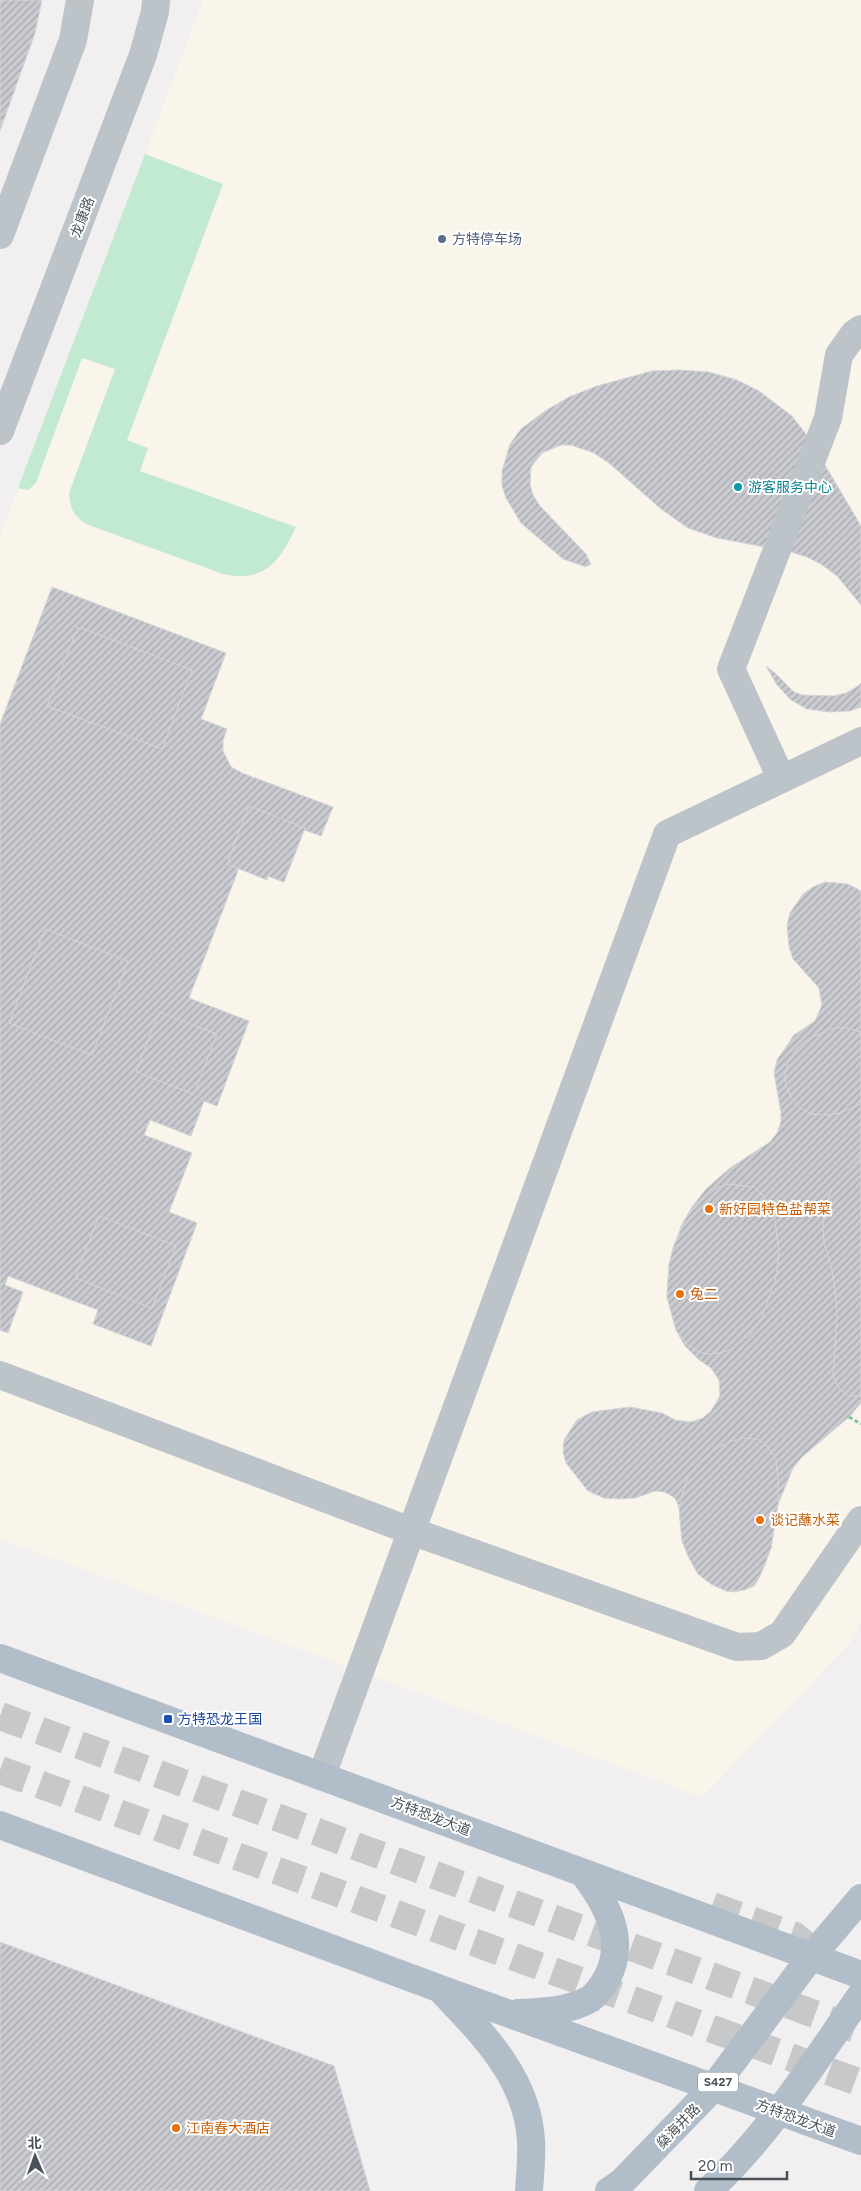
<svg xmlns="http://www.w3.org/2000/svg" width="861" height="2191" font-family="Figtree,'Noto Sans SC',sans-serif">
<defs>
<pattern id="building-hatch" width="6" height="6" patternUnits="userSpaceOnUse" patternTransform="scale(1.25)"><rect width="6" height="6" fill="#c9cbd0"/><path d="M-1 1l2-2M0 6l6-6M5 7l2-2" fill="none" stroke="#a5a7ac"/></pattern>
</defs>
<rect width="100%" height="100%" fill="#f1efef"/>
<path fill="#f9f5ea" d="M203 0H861V1622L850 1643 702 1797 0 1539V536Z"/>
<path fill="#c2e9d1" d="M145 154 223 184 127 440 148 448 140 471 296 527C280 561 265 583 223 574L86 524C73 515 70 508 69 493L115 369 82 358 36 483 28 490 18 488Z"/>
<g fill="url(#building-hatch)" stroke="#d3d5d9">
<path d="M0 0H42L35 33 0 131Z"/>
<path d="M679 370 709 372 737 380 759 391 792 416 809 438 861 526V605L837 576 821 564 807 557 791 552 717 538 688 528 661 509 609 463 594 453 571 445H561L542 453 531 467 530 484 533 495 540 506 586 554 591 564 586 567 563 559 521 523 506 498 502 486V471L510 444 521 429 545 411 569 397 597 386 652 371Z"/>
<path d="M52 587 226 653 201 719 227 729 223 740V751L231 767 242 773 333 807 321 836 304 830 284 882 268 876 267 880 239 868 189 998 249 1021 217 1106 204 1101 191 1136 150 1120 144 1135 192 1153 169 1212 197 1223 151 1346 93 1324 98 1310 8 1276 5 1285 23 1292 8 1333 0 1330V724Z"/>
<path d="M78 627 192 670 162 749 47 706Z"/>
<path d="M766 666 775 673 794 692 803 695 833 696 846 693 858 686 861 683V707L850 711 829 712 807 709 791 700 777 685Z"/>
<path d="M249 806 305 828 284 882 268 876 267 880 227 864Z"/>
<path d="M825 882 848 884 861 891V1403L849 1417 802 1457 793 1468 778 1504 771 1548 763 1570 754 1586 736 1592 726 1591 711 1584 698 1574 689 1558 682 1541 679 1507 675 1498 665 1492 655 1491 635 1498 619 1499 604 1498 588 1491 566 1463 563 1452 564 1440 577 1420 592 1412 630 1407 662 1413 675 1420 691 1422 703 1418 711 1411 717 1401 720 1395 719 1380 711 1368 698 1359 685 1346 676 1330 667 1297 669 1265 681 1226 692 1207 706 1189 730 1168 770 1142 777 1133 781 1122V1113L774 1073 777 1060 794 1035 815 1021 822 1005 819 988 793 959 789 946 787 925 790 913 803 894 813 887Z"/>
<path d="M45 929 128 961 92 1055 9 1023Z"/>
<path d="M159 1012 217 1034 194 1094 136 1072Z"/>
<path d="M843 1027 861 1032V1104L840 1113 827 1115 812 1114 800 1108 791 1097 786 1086 785 1074 789 1061 796 1049 807 1040 830 1029Z"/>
<path d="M861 1157V1396H848L839 1388 833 1376 837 1318 836 1296 832 1270 824 1243 823 1224 825 1205 833 1187Z"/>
<path d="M730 1184 754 1187 764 1197 774 1213 779 1252 776 1277 762 1317 751 1334 729 1350 720 1353 709 1354 697 1351 686 1343 676 1330 667 1297 669 1265 673 1248 685 1219 705 1197 718 1187Z"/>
<path d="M99 1216 176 1246 152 1308 75 1278Z"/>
<path d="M742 1438 758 1439 768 1447 776 1459 778 1479V1504L771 1548 759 1578 754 1586 744 1590 726 1591 711 1584 698 1574 689 1558 682 1541 679 1507 687 1479 698 1464 713 1450 729 1442Z"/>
<path d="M0 1942 334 2066 370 2191H0Z"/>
</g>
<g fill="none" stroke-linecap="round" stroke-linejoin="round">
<g stroke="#c7c8ca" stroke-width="28" stroke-dasharray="28 14" stroke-linecap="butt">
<path d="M0 1716 861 2031"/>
<path d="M0 1770 861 2083"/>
<path d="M712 1906 795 1936 822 1960"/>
</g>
<path stroke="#7ec3a1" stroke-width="3" stroke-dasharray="4 2.5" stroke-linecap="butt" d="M849 1417 861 1424"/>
<g stroke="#bcc3c9" stroke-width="28">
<path d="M0 235 73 40 80 0"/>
<path d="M0 431 143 55 155 12 156 0"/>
<path d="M781 778 731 669 828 418 839 355 854 334 861 329"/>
<path d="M0 1375 411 1531 737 1647 761 1646 782 1634 861 1520"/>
<path d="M322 1775 667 834 861 741"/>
</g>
<g stroke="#b1beca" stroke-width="28">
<path d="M0 1658 861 1975"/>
<path d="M0 1825 438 1988 861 2141"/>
<path d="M443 1992C483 2034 528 2079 531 2141 532 2157 530 2175 529 2191"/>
<path d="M518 2013C541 2012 570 2011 590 1999 596 1995 603 1985 607 1978 627 1940 607 1904 583 1873"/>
<path d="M609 2191 621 2183 713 2088 810 1958 861 1898"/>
<path d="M708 2191C769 2135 814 2062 861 1995"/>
</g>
</g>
<circle fill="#5c6f8a" stroke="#fff" stroke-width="2" cx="442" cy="239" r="5"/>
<circle fill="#0f9aa8" stroke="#fff" stroke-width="2" cx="738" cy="487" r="5"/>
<g fill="#e8710a" stroke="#fff" stroke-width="2">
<circle cx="709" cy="1209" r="5"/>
<circle cx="680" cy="1294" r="5"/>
<circle cx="760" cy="1520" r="5"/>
<circle cx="176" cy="2128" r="5"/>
</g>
<rect fill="#1a4fb4" stroke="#fff" stroke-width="2" x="163" y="1714" width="10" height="10" rx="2.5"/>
<g text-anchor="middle" stroke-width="4" stroke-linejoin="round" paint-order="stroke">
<rect fill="#fff" stroke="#80868b" stroke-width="1" x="698" y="2072.5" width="40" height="19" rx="4"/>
<g font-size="12" font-weight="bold" fill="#495259">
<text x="718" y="2086">S427</text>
</g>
<g font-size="14" fill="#495259" stroke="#fff">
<text transform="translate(82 217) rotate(-69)" y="5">龙康路</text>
<text transform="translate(431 1816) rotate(21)" y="5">方特恐龙大道</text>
<text transform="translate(796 2118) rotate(20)" y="5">方特恐龙大道</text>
<text transform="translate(678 2126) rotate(-46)" y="5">燊海井路</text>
</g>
<g font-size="14" fill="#4e5e75" stroke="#fff" text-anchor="start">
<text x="452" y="244">方特停车场</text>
</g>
<g font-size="14" fill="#0d838f" stroke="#fff" text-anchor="start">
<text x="748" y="492">游客服务中心</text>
</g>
<g font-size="14" fill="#c56008" stroke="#fff" text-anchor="start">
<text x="719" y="1214">新好园特色盐帮菜</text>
<text x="690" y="1299">兔二</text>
<text x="770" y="1525">谈记蘸水菜</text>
<text x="186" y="2133">江南春大酒店</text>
</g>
<g font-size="14" fill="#164399" stroke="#fff" text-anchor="start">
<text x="178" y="1724">方特恐龙王国</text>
</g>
</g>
<g transform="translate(35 2156) rotate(358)" stroke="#ffffff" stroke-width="4" paint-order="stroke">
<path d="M0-4L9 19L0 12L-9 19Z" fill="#495259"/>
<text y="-8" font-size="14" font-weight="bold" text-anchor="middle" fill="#495259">北</text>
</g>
<path d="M691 2171v8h96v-8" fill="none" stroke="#495259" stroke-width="2.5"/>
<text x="698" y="2171" font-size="15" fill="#495259" stroke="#ffffff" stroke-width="4" paint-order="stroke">20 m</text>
</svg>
